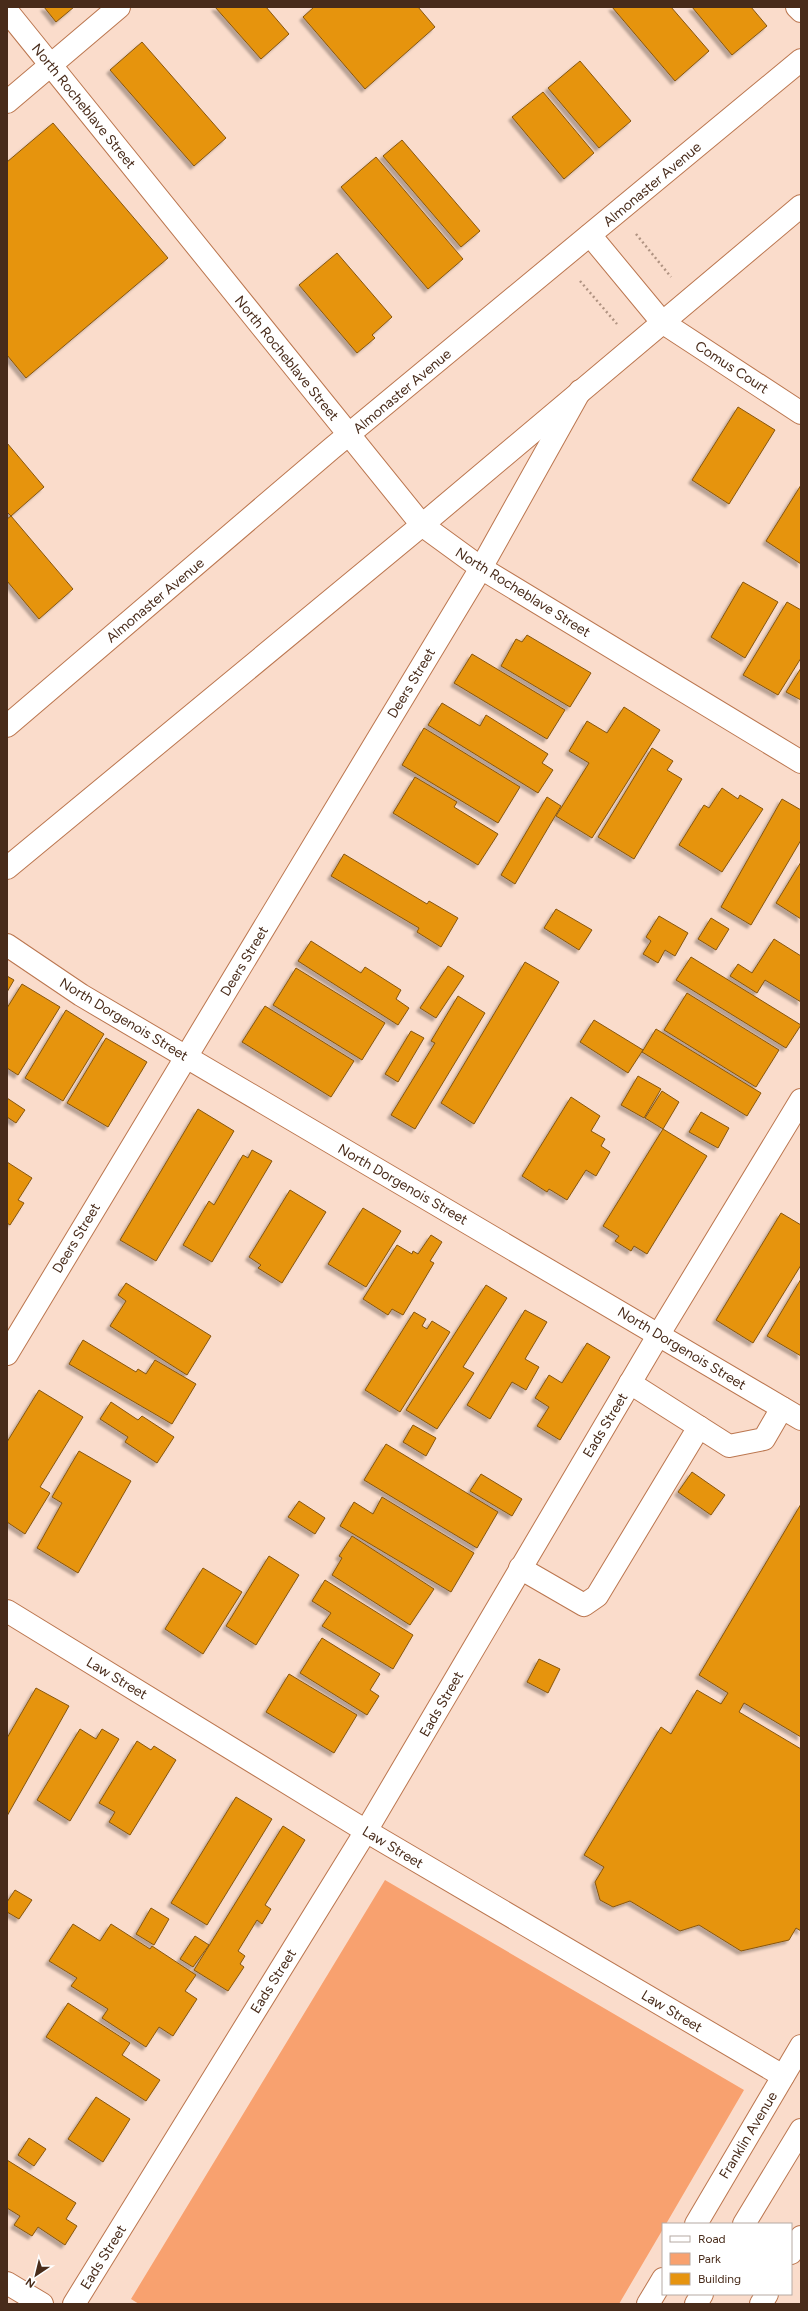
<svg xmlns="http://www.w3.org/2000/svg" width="808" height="2311" font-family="Figtree,sans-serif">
<defs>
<filter id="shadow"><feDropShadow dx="-3.5" dy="3.5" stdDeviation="1" flood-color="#0004"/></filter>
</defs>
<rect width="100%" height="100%" fill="#fadccb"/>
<path fill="#f8a16f" d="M385 1880 744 2090 666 2224H663V2229L619 2304H139L131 2299Z"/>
<g fill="#e69410" stroke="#87560f" filter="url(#shadow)">
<path d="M44 7H74L56 22Z"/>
<path d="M215 7H266L289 34 261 59Z"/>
<path d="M314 7H418L435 27 365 89 303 17Z"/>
<path d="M612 7H671L709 51 675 81Z"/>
<path d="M692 7H751L767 26 732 55Z"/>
<path d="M142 42 226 138 194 166 110 70Z"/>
<path d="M580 61 631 121 599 148 548 88Z"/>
<path d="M543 92 594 153 564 179 512 117Z"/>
<path d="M53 123 168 258 26 378 7 355V162Z"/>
<path d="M402 140 480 231 461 247 383 156Z"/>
<path d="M376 157 463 259 428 289 341 187Z"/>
<path d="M337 253 392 317 372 335 375 338 357 353 299 285Z"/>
<path d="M738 407 775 430 729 504 692 480Z"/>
<path d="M7 443 44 487 11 516 7 512Z"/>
<path d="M801 485V564L766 541Z"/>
<path d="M11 516 73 589 39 619 7 581V519Z"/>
<path d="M743 582 778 602 745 658 711 637Z"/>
<path d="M787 602 801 610V658L778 695 743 675Z"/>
<path d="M527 635 591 673 570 707 501 666 516 639 522 642Z"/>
<path d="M472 654 565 710 547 739 454 683Z"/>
<path d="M801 668V700L786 692Z"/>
<path d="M442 703 480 726 486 715 548 754 542 763 553 770 538 793 428 725Z"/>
<path d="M624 707 660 730 592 838 556 816 589 763 569 751 587 721 607 733Z"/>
<path d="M424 728 520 787 498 823 402 765Z"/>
<path d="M652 748 673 761 667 770 682 779 634 859 598 837Z"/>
<path d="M415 777 457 802 454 807 498 834 478 865 393 813Z"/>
<path d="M722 788 738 799 740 795 763 809 722 872 679 845 704 805 709 808Z"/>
<path d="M547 797 561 806 515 884 501 875Z"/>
<path d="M782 799 801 810V840L751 925 721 907Z"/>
<path d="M344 854 427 904 429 901 458 918 441 947 417 932 419 928 331 876Z"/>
<path d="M801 862V919L776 903Z"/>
<path d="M556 909 592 930 579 950 544 928Z"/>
<path d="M659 916 688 933 675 956 665 950 658 963 643 954 651 941 646 937Z"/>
<path d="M711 918 729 929 716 950 698 939Z"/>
<path d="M774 939 801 956V1002L765 980 757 993 730 976 738 964 752 973Z"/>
<path d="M311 941 361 973 365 967 401 990 396 999 409 1008 398 1025 298 961Z"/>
<path d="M691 957 801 1025 786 1048 676 980Z"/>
<path d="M525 962 559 982 474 1124 441 1103Z"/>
<path d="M448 966 464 976 436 1018 420 1008Z"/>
<path d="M296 968 385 1023 362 1060 273 1005Z"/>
<path d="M7 976 14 980 7 992Z"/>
<path d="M22 984 60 1007 18 1075 7 1068V1008Z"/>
<path d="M687 993 779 1050 756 1087 664 1030Z"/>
<path d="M458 996 485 1013 415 1129 391 1115 435 1043 431 1041Z"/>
<path d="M265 1006 354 1061 331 1097 242 1042Z"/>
<path d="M66 1010 104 1034 63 1101 25 1078Z"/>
<path d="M594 1020 643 1050 628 1073 580 1042Z"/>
<path d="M656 1029 761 1093 747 1116 642 1052Z"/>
<path d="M411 1031 424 1038 398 1082 385 1074Z"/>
<path d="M106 1038 147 1062 108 1127 67 1103Z"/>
<path d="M638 1076 661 1089 644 1118 621 1105Z"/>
<path d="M662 1091 679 1102 663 1129 645 1118Z"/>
<path d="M571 1097 600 1116 591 1131 605 1139 601 1146 610 1152 596 1176 586 1170 567 1200 549 1189 547 1192 522 1176Z"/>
<path d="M7 1098 25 1110 16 1123 7 1117Z"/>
<path d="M198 1109 234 1131 156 1261 120 1240Z"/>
<path d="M701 1112 729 1128 718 1148 689 1132Z"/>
<path d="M663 1129 707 1156 647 1254 634 1246 631 1251 615 1241 619 1236 603 1226Z"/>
<path d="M252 1150 272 1161 212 1262 183 1245 209 1201 214 1205 243 1155 248 1158Z"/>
<path d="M7 1162 32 1178 18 1200 24 1203 10 1225 7 1223Z"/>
<path d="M290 1190 326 1212 282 1283 258 1268 261 1265 249 1257Z"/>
<path d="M363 1208 401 1231 366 1287 328 1264Z"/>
<path d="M781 1213 801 1225V1265L753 1343 716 1320Z"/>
<path d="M431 1235 442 1242 430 1261 434 1263 403 1315 392 1309 388 1315 363 1299 397 1245 412 1254 413 1251 418 1254Z"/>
<path d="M801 1279V1356L767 1336Z"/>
<path d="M126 1283 211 1336 187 1375 110 1326 126 1301 118 1295Z"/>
<path d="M486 1285 507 1298 463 1367 474 1373 437 1429 406 1410Z"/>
<path d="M525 1310 547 1322 525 1359 539 1367 526 1390 512 1382 490 1419 467 1405Z"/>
<path d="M414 1312 426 1319 422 1326 427 1329 432 1321 450 1332 400 1412 365 1390Z"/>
<path d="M83 1340 136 1372 138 1369 146 1374 155 1360 196 1384 172 1424 69 1364Z"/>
<path d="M587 1343 610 1357 560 1440 537 1426 549 1407 535 1398 549 1375 562 1383Z"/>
<path d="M39 1390 83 1417 40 1487 50 1493 25 1534 7 1522V1442Z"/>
<path d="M111 1402 138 1420 142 1416 174 1437 157 1463 125 1442 128 1437 100 1419Z"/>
<path d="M413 1425 436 1438 426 1456 403 1442Z"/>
<path d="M386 1444 498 1512 477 1548 364 1480Z"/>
<path d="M79 1451 131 1481 78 1573 37 1548 62 1503 52 1497Z"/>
<path d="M692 1472 725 1495 711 1515 678 1492Z"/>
<path d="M481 1474 522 1499 512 1516 470 1491Z"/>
<path d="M382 1497 474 1553 451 1592 340 1526 354 1502 373 1514Z"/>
<path d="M299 1501 325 1518 315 1534 288 1517Z"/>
<path d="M801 1504V1737L744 1703 739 1712 801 1749V1931L796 1928 789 1940 741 1951 699 1925 680 1931 630 1901 613 1907 600 1900 595 1882 604 1867 584 1855 661 1727 671 1734 697 1690 721 1704 728 1693 699 1675Z"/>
<path d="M352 1536 434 1589 410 1625 332 1575 342 1558 339 1556Z"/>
<path d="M269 1556 299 1575 256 1645 226 1626Z"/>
<path d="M203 1568 242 1592 203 1654 165 1629Z"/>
<path d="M325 1580 413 1635 393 1669 322 1626 331 1613 312 1601Z"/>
<path d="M322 1638 380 1674 370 1690 379 1696 367 1715 300 1673Z"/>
<path d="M539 1659 560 1669 548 1693 527 1682Z"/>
<path d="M289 1674 357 1715 334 1753 266 1712Z"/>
<path d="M36 1688 69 1706 7 1816V1738Z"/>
<path d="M80 1729 96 1739 102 1729 119 1739 70 1821 37 1800Z"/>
<path d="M137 1741 151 1750 154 1746 176 1760 130 1835 109 1822 115 1812 99 1803Z"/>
<path d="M236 1797 272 1819 207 1925 171 1903Z"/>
<path d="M283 1826 305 1840 265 1905 271 1909 262 1924 257 1920 238 1951 245 1956 240 1964 244 1967 228 1991 194 1970Z"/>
<path d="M15 1890 32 1900 19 1919 7 1912V1902Z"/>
<path d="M151 1908 169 1919 154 1945 136 1934Z"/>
<path d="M73 1924 100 1941 111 1924 150 1949 152 1946 196 1975 185 1991 197 1999 173 2036 159 2027 146 2047 102 2018 108 2009 71 1986 77 1978 49 1961Z"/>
<path d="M195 1936 209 1945 193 1967 180 1959Z"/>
<path d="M68 2003 130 2043 122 2055 160 2080 146 2101 46 2037Z"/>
<path d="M96 2097 130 2119 103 2162 68 2139Z"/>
<path d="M29 2138 46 2149 34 2166 18 2155Z"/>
<path d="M7 2160 76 2203 66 2219 77 2226 65 2245 38 2227 32 2236 14 2225 20 2216 7 2208Z"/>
</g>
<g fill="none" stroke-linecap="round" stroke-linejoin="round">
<g stroke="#bb764f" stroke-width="24">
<g id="minor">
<path d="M797 7 801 11"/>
<path d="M7 11 422 525 481 568 801 762"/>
<path d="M7 102 119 7"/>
<path d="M590 235 662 322 801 413"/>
<path d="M7 726 331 449 801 60"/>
<path d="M7 868 422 525 801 206"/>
<path d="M7 945 81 995 801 1419"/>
<path d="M7 1354 481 568 580 391"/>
<path d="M630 1383 729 1446 764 1439 782 1408"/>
<path d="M520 1568 584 1605 597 1596 699 1427"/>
<path d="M7 1611 366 1831 783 2076"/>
<path d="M696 2224 801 2046"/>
<path d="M744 2224 801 2130"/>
<path d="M791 2253 801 2237"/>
<path d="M7 2283 42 2304"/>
<path d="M74 2304 366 1831 659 1334 801 1100"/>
<path d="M648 2304 663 2279"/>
<path d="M696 2304 702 2294"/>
<path d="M761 2304 767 2294"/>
</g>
</g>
<g stroke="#b09382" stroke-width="2.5" stroke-dasharray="2 3" stroke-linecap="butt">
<path d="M636 234 671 277"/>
<path d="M580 281 617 324"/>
</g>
<use href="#minor" stroke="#fff" stroke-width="22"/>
</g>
<g text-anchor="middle" stroke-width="4" stroke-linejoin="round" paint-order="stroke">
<g font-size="14" fill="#482b1a" stroke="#fff">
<text transform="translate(84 106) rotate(51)" y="5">North Rocheblave Street</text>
<text transform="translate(652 184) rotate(-40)" y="5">Almonaster Avenue</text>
<text transform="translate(287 358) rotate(51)" y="5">North Rocheblave Street</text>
<text transform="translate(732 367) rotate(33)" y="5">Comus Court</text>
<text transform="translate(402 391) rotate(-40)" y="5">Almonaster Avenue</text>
<text transform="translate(523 592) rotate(32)" y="5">North Rocheblave Street</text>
<text transform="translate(155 600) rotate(-40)" y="5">Almonaster Avenue</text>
<text transform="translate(411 683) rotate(-59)" y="5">Deers Street</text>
<text transform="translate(244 961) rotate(-59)" y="5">Deers Street</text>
<text transform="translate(124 1019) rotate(31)" y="5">North Dorgenois Street</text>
<text transform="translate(403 1184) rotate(30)" y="5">North Dorgenois Street</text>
<text transform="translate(76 1238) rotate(-59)" y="5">Deers Street</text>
<text transform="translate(682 1348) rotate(31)" y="5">North Dorgenois Street</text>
<text transform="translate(605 1425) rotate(-59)" y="5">Eads Street</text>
<text transform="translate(117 1678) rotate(31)" y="5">Law Street</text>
<text transform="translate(441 1704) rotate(-60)" y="5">Eads Street</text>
<text transform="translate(393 1847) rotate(31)" y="5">Law Street</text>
<text transform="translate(273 1981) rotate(-58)" y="5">Eads Street</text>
<text transform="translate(672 2011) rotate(31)" y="5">Law Street</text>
<text transform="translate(748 2135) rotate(-59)" y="5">Franklin Avenue</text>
<text transform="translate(103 2257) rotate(-58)" y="5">Eads Street</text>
</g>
</g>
<rect width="808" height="2311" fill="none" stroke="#482b1a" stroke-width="16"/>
<rect x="662" y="2223" width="130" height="72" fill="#ffffff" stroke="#b6aaa3"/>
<rect x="670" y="2236" width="20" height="6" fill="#ffffff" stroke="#b6aaa3"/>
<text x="698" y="2243" font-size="12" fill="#482b1a">Road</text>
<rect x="670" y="2253" width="20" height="12" fill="#f8a16f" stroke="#b6aaa3"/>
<text x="698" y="2263" font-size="12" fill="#482b1a">Park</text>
<rect x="670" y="2273" width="20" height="12" fill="#e69410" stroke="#b6aaa3"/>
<text x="698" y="2283" font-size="12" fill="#482b1a">Building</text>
<g transform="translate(36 2275) rotate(215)" stroke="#ffffff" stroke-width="3" paint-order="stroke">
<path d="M0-3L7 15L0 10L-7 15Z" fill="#482b1a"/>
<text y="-6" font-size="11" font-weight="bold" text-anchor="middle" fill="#482b1a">N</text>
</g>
</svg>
